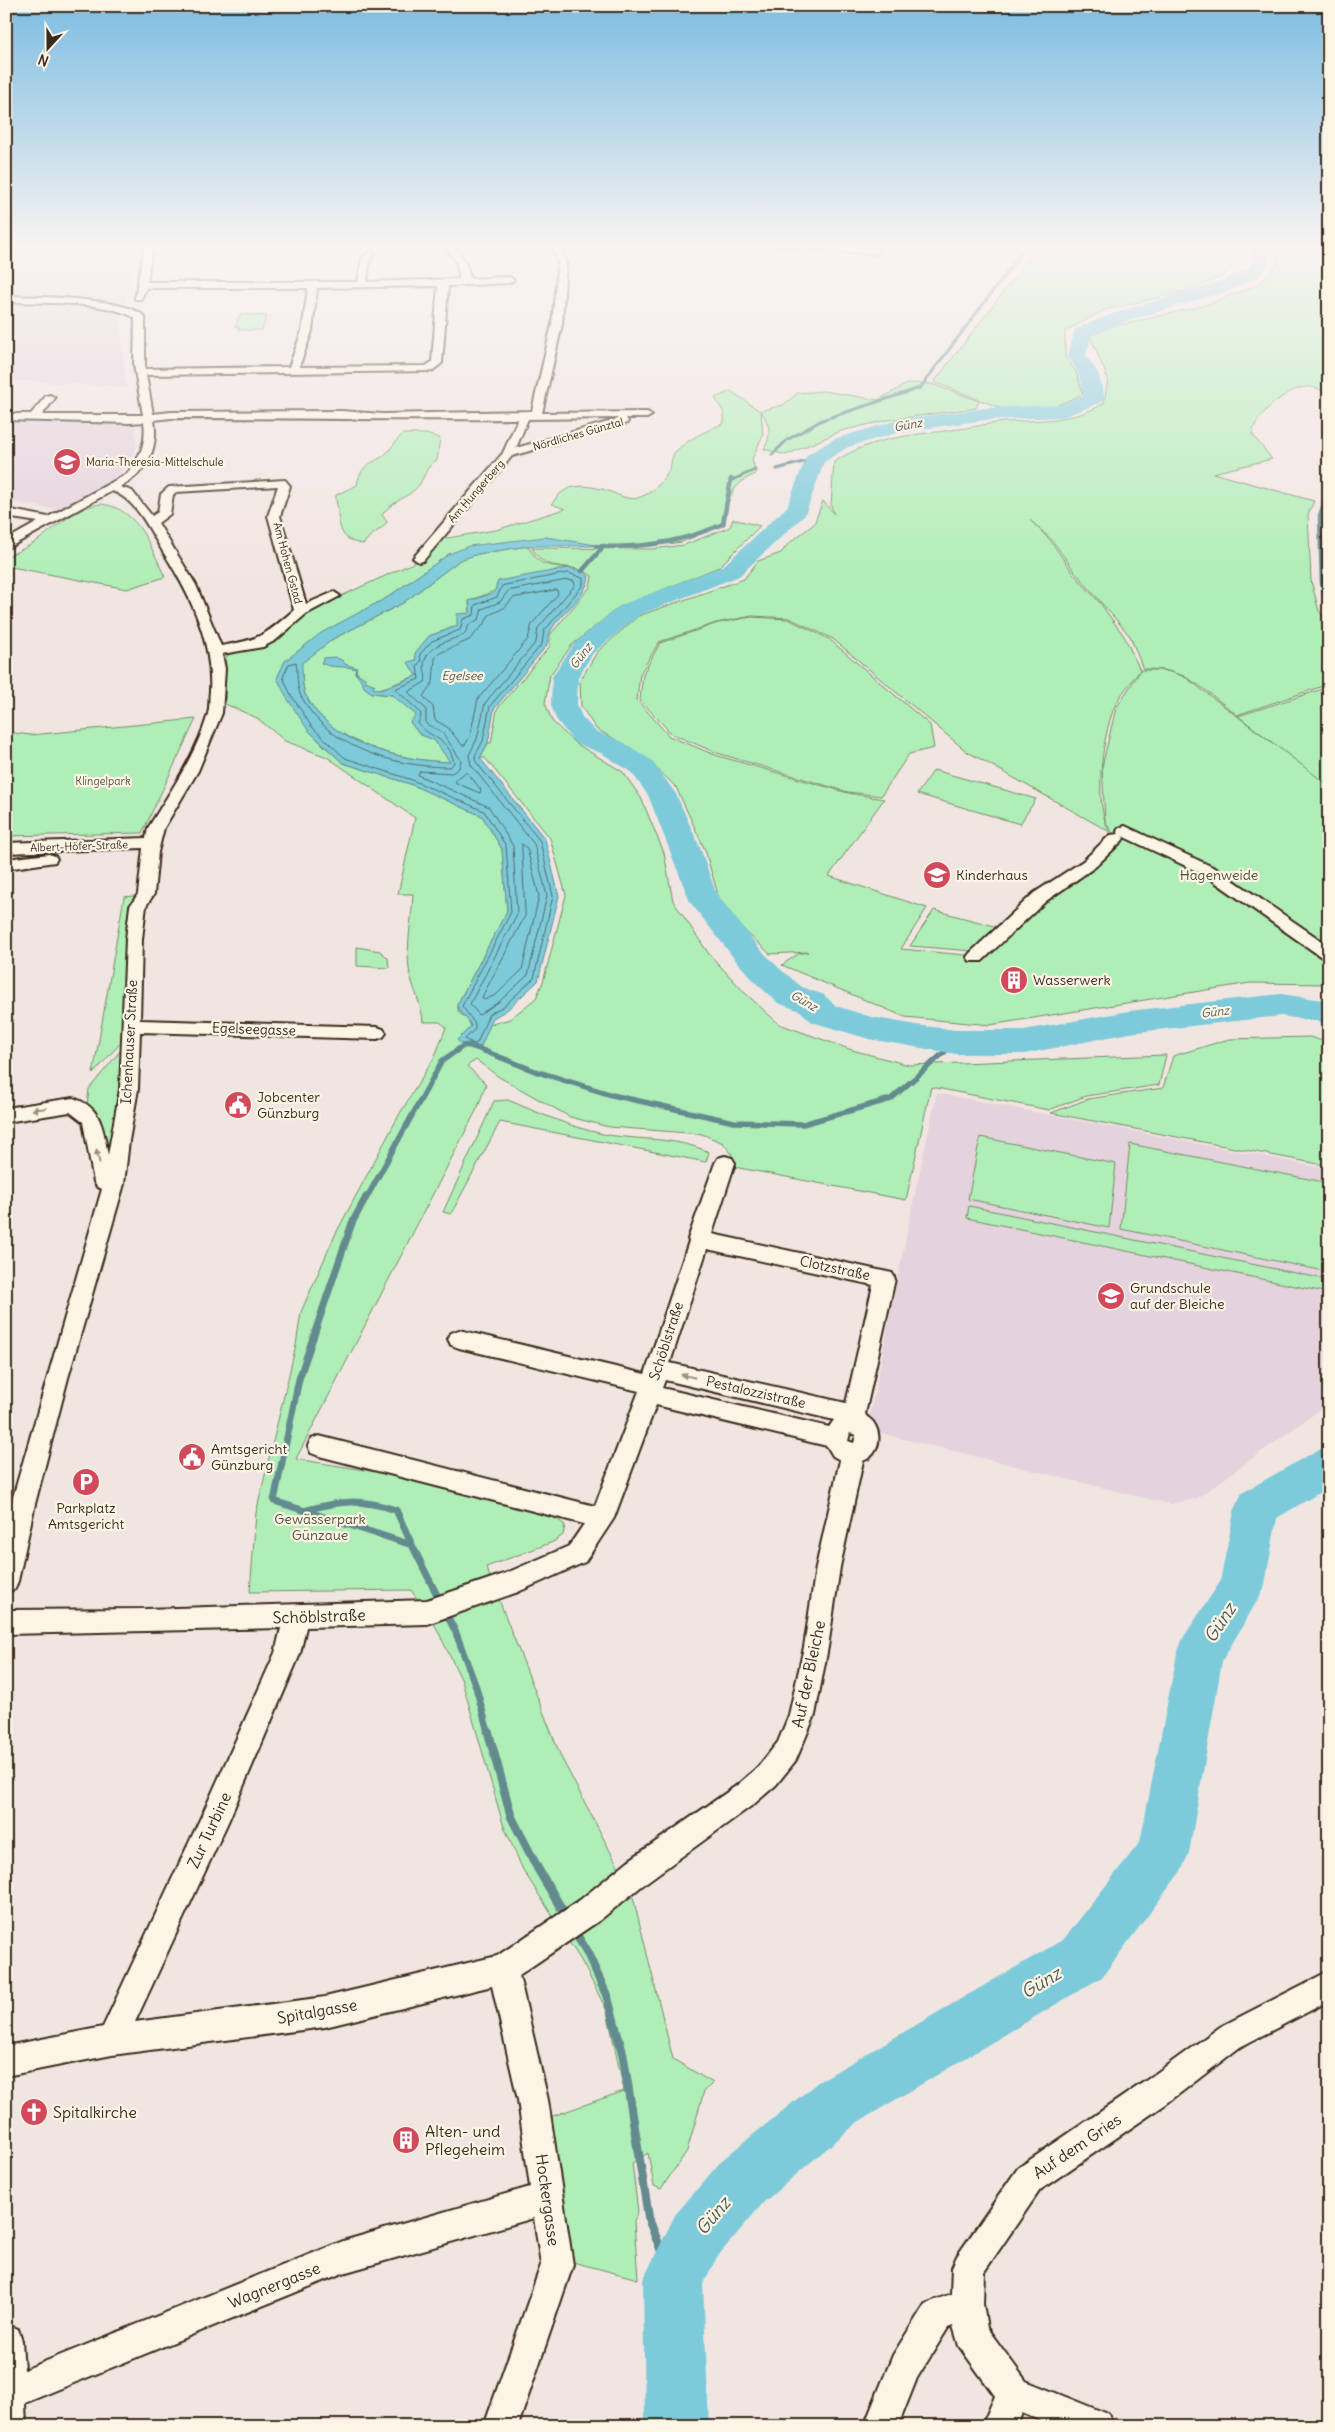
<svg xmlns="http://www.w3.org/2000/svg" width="1335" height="2432" font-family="Delius,sans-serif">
<rect width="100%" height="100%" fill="#f1e5e1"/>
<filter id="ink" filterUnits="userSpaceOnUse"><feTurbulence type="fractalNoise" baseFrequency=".02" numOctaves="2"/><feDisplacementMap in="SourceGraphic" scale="10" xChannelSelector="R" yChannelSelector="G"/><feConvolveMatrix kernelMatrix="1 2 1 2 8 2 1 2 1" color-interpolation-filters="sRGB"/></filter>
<g filter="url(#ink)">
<g fill="#e4d2dc">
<path d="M6 243 107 248 105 253H140L120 318 126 387 6 380V273L24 262 6 259Z"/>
<path d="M6 419 135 422 137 448 119 476 57 510 6 501Z"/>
<path d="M937 1093 1329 1169V1403L1196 1499 1170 1504 867 1430 916 1188Z"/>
</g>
<g fill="#afeeb6" stroke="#758c6a">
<path d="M982 243H1236L1247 252 1223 276 1186 291 1105 310 1065 331V356L1076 372 1083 394 1056 406 1003 409 934 382 1032 255Z"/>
<path d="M1271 243H1329V392C1322 391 1312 386 1306 387 1286 389 1256 414 1252 434L1272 459 1213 473 1314 501 1308 514 1311 581 1319 611 1329 623V684L1237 715C1204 690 1187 668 1143 669L1130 636 1075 572 1052 540 1030 520 1050 540 1073 573 1100 603 1124 636 1140 670C1132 682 1119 695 1114 708 1102 738 1093 805 1110 832L966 751 833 639 789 618 752 616 716 623 659 642 640 674 637 700 669 736 715 755 848 793 884 799 829 876 927 908 901 949 976 956 1116 839 1105 821 1102 767 1116 708 1141 670H1164L1184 676 1322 780 1329 787V984L1250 983 990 1025 905 1017 782 965 798 954 808 952 770 954 728 915 718 895 705 850 676 787 651 763 624 744 596 729 581 706 580 681 597 652 638 616 744 579 758 561 781 553 788 544 814 524 823 501 834 514 831 506 834 462C874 435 920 435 966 428 979 426 991 423 1004 422 1037 420 1076 422 1104 403L1108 379 1090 336 1109 325 1125 324 1206 305 1259 284 1277 265 1279 251Z"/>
<path d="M240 314 267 316 262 330H238L239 327H235Z"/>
<path d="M909 383 932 384 979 401 976 408 888 420 841 431 786 455 764 449C772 435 770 424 761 411L763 435 752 459 756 474C732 483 726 500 725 524L682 542 652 546 603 547 545 537 449 554 388 597 285 661 308 730 324 746 343 763 410 784 482 816 502 849 507 911 457 1005 459 1013 468 1019 479 1051 488 1025 510 1019 536 998 543 982 566 895 550 838 485 758H480L488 743H491L497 709 550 646V635L590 587 592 576C569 559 547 576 532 548L652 549 684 545 730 527 733 519 760 526 719 567 619 607 572 645 550 675 545 703 552 721 575 743 623 772 641 798 664 853 673 901 709 954 745 993 779 1024 852 1050 909 1065 1166 1055 1159 1085 1086 1096 1049 1110 931 1087 906 1200 729 1166 732 1154 723 1143 702 1134 609 1127 570 1117 499 1077 476 1060 467 1066 486 1084 478 1107 296 1459 377 1472 557 1519 565 1525 563 1535 553 1542 486 1567 561 1757 632 1893 673 2059 713 2083 704 2091 687 2151 661 2189 654 2186 648 2153 632 2163 638 2212 634 2221 638 2279 565 2260 547 2118 624 2091 607 2011 582 1962 523 1870 503 1824 462 1681 436 1627 411 1590 250 1592 256 1513 296 1345 301 1312 335 1235 399 1115 435 1056 446 1027 440 1022H423C422 1004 412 988 409 969 406 946 412 918 413 894H398L415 818 327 757 285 741 257 718 225 704 226 657 231 653 261 648 300 615 413 563 423 556 435 540 496 530 565 509 552 504C564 483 583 484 605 490 615 493 628 501 638 498 651 494 664 482 669 470 672 464 671 457 675 452 689 438 707 431 724 423V413L715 398 731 391 760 411 783 405 798 393 824 391 878 400Z"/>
<path d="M403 434H426L440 438 437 460C426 466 425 476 419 485 409 498 391 501 382 515L387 522C380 532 369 534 364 544 342 542 339 529 338 511 338 505 335 501 336 495L357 485C362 458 377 466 390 449 395 443 397 439 403 434Z"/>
<path d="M102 504C139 509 151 548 165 577L127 589 6 566V557C18 551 31 546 41 538 58 525 80 505 102 504Z"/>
<path d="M528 546C541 568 545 564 568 568L532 576 469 601 470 613 457 626 429 636 416 660V676L377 690 372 688 375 685 365 681 364 678 356 672V668L355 673 362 681 364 687 372 693 392 695 417 715 410 722 419 734 434 740 451 762C401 761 329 744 305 694 302 686 302 672 301 663L333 639 403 603 460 560 478 554Z"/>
<path d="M751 617 788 619 829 639 930 725 934 748 909 754 881 796 848 792 717 753 672 734 640 700 643 674 660 643 718 623Z"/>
<path d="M1329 687V786L1238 716Z"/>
<path d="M196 719 142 833 6 836V732L31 735Z"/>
<path d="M934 770 1036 799 1020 824 917 794Z"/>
<path d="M134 896 129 921 123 1040 93 1074 124 897Z"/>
<path d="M934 910 998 927 973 951 910 946Z"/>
<path d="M357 947 380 951 388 958 389 968 357 966Z"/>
<path d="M1310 1037 1329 1043V1166L1051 1113 1088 1099 1163 1088 1173 1056 1229 1039Z"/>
<path d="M121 1050H124L112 1160H105L87 1106 89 1089Z"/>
<path d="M508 1100C539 1113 570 1127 603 1134 640 1141 673 1136 709 1152L706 1162 500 1122 451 1214 443 1212 494 1101Z"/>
<path d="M980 1137 1116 1164 1109 1228 968 1199Z"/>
<path d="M1130 1144 1329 1183V1272L1121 1229Z"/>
<path d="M969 1206 1329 1280V1293L967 1218Z"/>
</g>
<path fill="#7dcbda" stroke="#638b8f" d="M545 537 603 546H528L478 554 460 560 403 603 333 639 302 663C302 672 302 686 305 694 329 744 401 761 450 762L434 740 419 734 410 722 416 715 392 695 372 693 364 687 362 681 355 673 356 669C343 665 333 669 321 663L324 658 335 657 343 661 345 664 357 668 356 673 365 678V681L375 685 373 688C382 692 405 680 416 676L408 662 416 660 415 653 429 636 457 626V614L470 613 469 601 494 593 498 581 568 568 582 571 589 576C586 604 548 617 547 645L494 709 488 743 480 758 545 839 559 896 538 981 507 1010 493 1018 479 1051 465 1047 457 1040 471 1026C467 1017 460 1014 457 1005L507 911 502 849 482 816 410 784 343 763 308 730 287 698 277 678 285 661 321 633 388 597 449 554 469 546Z"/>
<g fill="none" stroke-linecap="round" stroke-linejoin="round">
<g stroke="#556a69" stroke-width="1">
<path d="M568 573 583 578V585L544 631 542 644 490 706 483 741 475 756 476 762 540 841 553 896 534 978 504 1006 489 1014 477 1043 474 1044 465 1039 475 1029V1024L462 1006 511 912 506 846 484 811 412 780 345 758 312 727 291 695 283 677 289 664 296 662C298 673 296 686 301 696 328 749 396 767 450 767L454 763C449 736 429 739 418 723L421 717 420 712 395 689 419 679 417 666 421 661 420 654 432 641 460 630 463 619 474 615 475 605 497 597 502 586Z"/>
<path d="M568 580 574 581 575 585 538 628 536 642 485 703 477 739 469 755 471 765 534 844 547 896 528 975 500 1001 479 1015 470 1004 517 914 513 846 489 807 418 775 420 771 452 773 459 768 461 760 442 732 426 724V709L408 692 425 682C427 675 424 672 424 666 425 645 448 641 464 635L469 625 479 619 482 609 500 602 508 591Z"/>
<path d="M557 590 558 594 532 624 528 639 478 699 470 736 465 745H462L447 727 435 720 433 707 423 696 433 682 435 658 440 653 469 640 485 623 489 615 504 608 513 598Z"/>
<path d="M465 773H468L481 790 480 793 456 783V780Z"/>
<path d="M522 844 527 848 539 896 522 970 496 995 484 1000 482 997 525 916Z"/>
</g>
<g stroke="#638b8f" stroke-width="3">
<path d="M1261 260 1265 251V243"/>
<path d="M772 455 787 440 822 420 920 388 1029 243"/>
<path d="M777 469 814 459"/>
<path d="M730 481 755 470"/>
</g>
<g stroke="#638b8f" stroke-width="4.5">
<path d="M1329 491 1320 515 1322 583 1329 614"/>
<path d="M596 546C641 549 682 542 723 524L731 479"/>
<path d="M582 571 604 546"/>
</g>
<g stroke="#638b8f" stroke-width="5.5">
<path d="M474 1047 535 1071 612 1095 734 1122 803 1124 891 1099 956 1042"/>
<path d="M366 1199 442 1061 463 1046 470 1045"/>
</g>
<g stroke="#638b8f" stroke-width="7">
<path d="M366 1197 352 1223 299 1379 274 1501 412 1545 456 1633 476 1687 488 1732"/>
<path d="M307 1510C342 1500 361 1499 396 1510L412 1545"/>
</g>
<g stroke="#638b8f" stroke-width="9">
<path d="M488 1731 511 1816 538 1869 567 1918"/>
<path d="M573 1929 587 1952 607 1996 623 2055 649 2220 673 2280"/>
</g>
<g fill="#7dcbda" fill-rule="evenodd">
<path d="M1247 243H1263L1269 260 1261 276 1231 290 1127 321 1091 336 1086 356 1098 373 1105 398 1102 402 1063 417 986 420 900 432 848 447 824 462 805 515 739 576 639 615 593 653 578 677 577 705 582 717 595 731 623 742 651 760 676 794 701 850 716 893 759 948 780 969 802 987 824 995 836 1006 871 1017 916 1025 956 1030H1024L1129 1011 1281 994 1329 1001V1023L1281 1016 1129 1033 1024 1054H956L869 1039 812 1022 800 1011 778 1003 758 985 737 962 690 902 648 795 631 772 603 754 575 743 556 719 551 705 552 677 575 643 621 605 723 566 787 507 807 455 834 439 898 420 986 408 1060 405 1084 395 1078 373 1068 356 1075 329 1115 313 1219 282 1248 269 1253 260Z"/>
<path d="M1329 1446V1487L1277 1518 1264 1589 1222 1661 1189 1853 1181 1871 1102 1977 858 2122 764 2202 717 2257 703 2284 709 2426H645L643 2280 675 2215 722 2160 818 2082 1064 1939 1140 1842 1177 1654 1183 1638 1220 1582 1235 1507 1242 1493 1314 1452Z"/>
</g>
<g stroke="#3b2a1e" stroke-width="4">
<g id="minor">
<path d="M145 243H153L147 282H358L362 258 371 251 375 254 370 259 367 282 460 279 456 261 442 243H451C460 254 469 265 470 279L509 277 514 280 509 283 448 286 442 363 432 371 146 375 153 414 171 412 341 411 383 414 532 411 552 324 558 262 550 243H558L566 262 562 324 542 413 647 412 652 415 647 418H626L628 421 627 423 512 456 423 561 419 562 413 558 503 453 518 419C402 420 287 418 171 418L154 420C159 450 146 473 120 487L132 491 152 516 158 512 161 494 169 487 285 480 290 486 280 516 306 604 334 592 340 596 306 614 276 640 263 647 222 654 225 669 222 713 198 771 164 828 158 852 154 894 146 906 142 939 140 1020 377 1027 383 1029 386 1033 383 1037 377 1039 140 1032 138 1089 129 1141 124 1184 68 1378 35 1504 18 1581 15 1589 6 1592V1526L11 1504 102 1189 97 1187 94 1182 83 1122 70 1112 6 1122V1108L73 1098C102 1107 103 1129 108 1155L120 1089 126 939 130 906 138 894 143 848 6 853V843L146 838 148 828C170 792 196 755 208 714 210 707 209 698 210 691 213 640 189 593 162 550 149 529 136 499 112 491L6 549V540L38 522 6 517V509L48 517 127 474C140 458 147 442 144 422L130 423 6 420V414H31L46 396 50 395 55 398 42 415H143L134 365 135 318C109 301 38 303 6 302V296C35 297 126 297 145 317V369L289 367 302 331 308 288H146L141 299H135ZM438 286 432 362 426 366 299 367 312 331 317 288ZM620 418 619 419 516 448 528 419ZM278 486 268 516 294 610C264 636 261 639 221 646L196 585 158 523 170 514 173 495 176 492Z"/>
<path d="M774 243H812L875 248 879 251 875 254 778 246Z"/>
<path d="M1125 826 1217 869 1329 946V959L1323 958 1205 875 1122 836 1124 838 1122 841 1095 867 1046 901 982 961H970L967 957 970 953 1034 893 1083 861 1110 835 1119 834 1117 831 1119 828Z"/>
<path d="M49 854 55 856 57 859 55 862 6 869V859Z"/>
<path d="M725 1156 732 1158 735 1163 712 1234 892 1273 895 1279 865 1414C867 1418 870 1418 873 1422 883 1436 879 1455 863 1461L840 1567 828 1647 815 1715 796 1760 776 1785 754 1804 648 1881 600 1920 519 1975 548 2100 573 2265 518 2426H484L541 2265 534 2218 343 2273 25 2403 26 2426H6V2325L18 2329 22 2341 24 2370 343 2241 530 2187 518 2100 492 1986 325 2027 112 2055 6 2076V2046L103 2027 208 1802 275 1653 281 1628 6 1634V1610L146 1609 427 1600 504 1574 569 1546 584 1524 319 1456 311 1453 308 1446 311 1439 319 1436 595 1506 639 1391 459 1348 451 1345 448 1339 451 1333 459 1330 645 1374 689 1241 688 1239 715 1163 718 1158ZM707 1249 873 1285 846 1403 670 1363ZM665 1380 834 1420 829 1427 662 1388ZM656 1405 827 1446 833 1456 840 1460 816 1567 804 1647 789 1715 778 1742 758 1767 736 1786 628 1861 580 1900 497 1956 325 1997 135 2022 228 1822 300 1654 306 1627 427 1624 518 1592 585 1562 614 1518ZM850 1433 856 1435 854 1443 848 1441Z"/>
<path d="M1329 1971V2001L1240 2047 1166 2104 1040 2190 984 2272 983 2304 987 2328 1026 2381 1108 2414 1113 2426H1053L1022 2413 1017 2426H982L995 2396 959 2346 953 2326 948 2328 917 2378 898 2426H864L893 2355 925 2304 951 2294 952 2267 957 2256 1018 2168 1144 2082 1220 2027Z"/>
</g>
</g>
<use href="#minor" fill="#fcf5e5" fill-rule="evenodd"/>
</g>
<defs><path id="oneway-solid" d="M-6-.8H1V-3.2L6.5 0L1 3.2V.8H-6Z" transform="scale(1.25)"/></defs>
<g fill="#9c9082">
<use href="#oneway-solid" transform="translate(39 1109) rotate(173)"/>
<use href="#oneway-solid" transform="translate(98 1156) rotate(-102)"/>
<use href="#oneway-solid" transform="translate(688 1376) rotate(-167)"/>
</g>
</g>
<linearGradient id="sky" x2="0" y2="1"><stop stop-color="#7dbde2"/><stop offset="0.42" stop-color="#f9f3f2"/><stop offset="1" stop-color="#f9f3f2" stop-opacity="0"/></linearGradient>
<rect width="1335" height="584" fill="url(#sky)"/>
<defs>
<g id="school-disc" transform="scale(1.4375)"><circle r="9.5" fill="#d1495b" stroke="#fcf5e5"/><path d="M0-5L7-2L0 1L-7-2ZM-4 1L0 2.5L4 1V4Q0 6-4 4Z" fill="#fff"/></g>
<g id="building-disc" transform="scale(1.4375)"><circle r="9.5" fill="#d1495b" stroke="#fcf5e5"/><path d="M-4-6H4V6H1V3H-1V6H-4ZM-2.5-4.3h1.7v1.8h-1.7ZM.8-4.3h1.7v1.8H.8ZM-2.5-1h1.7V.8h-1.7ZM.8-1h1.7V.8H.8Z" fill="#fff"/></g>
<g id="civic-disc" transform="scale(1.4375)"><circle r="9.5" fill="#d1495b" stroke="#fcf5e5"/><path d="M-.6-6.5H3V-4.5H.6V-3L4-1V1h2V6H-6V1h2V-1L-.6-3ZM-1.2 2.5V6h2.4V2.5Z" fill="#fff"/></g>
<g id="parking-disc" transform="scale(1.4375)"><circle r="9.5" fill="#d1495b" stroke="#fcf5e5"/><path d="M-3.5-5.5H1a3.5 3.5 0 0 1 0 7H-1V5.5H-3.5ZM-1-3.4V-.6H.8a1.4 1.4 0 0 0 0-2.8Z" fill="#fff"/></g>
<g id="church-disc" transform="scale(1.4375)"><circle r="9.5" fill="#d1495b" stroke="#fcf5e5"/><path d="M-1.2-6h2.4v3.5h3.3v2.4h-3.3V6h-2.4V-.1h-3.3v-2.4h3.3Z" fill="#fff"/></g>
</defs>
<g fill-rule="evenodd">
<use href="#school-disc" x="67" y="462"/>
<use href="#school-disc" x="937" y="875"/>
<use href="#building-disc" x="1014" y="980"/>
<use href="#civic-disc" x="238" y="1105"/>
<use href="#school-disc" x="1111" y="1296"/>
<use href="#civic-disc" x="192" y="1457"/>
<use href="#parking-disc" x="86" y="1482"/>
<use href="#church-disc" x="34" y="2112"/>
<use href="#building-disc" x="406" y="2140"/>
</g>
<g text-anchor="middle" stroke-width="4.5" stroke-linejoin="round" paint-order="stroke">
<g font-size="11" fill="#3b2a1e" stroke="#fcf5e5">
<text transform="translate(578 434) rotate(-16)" y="4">Nördliches Günztal</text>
<text transform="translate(476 491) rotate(-49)" y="4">Am Hungerberg</text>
<text transform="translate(288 563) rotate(75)" y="4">Am Hohen Gstad</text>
<text transform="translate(79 846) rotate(-2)" y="4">Albert-Höfer-Straße</text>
</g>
<g font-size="11" fill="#3b2a1e" stroke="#fcf5e5" text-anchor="start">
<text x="86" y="466">Maria-Theresia-Mittelschule</text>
</g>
<g font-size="11" fill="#52513c" stroke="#fcf5e5">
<text x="103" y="785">Klingelpark</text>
</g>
<g font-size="12" font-style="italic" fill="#4f5a56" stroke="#fcf5e5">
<text transform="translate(908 425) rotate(-10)" y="4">Günz</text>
<text transform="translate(581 656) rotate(-52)" y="4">Günz</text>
<text x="462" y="680">Egelsee</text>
<text transform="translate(804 1001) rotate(30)" y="4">Günz</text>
<text transform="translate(1215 1012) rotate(-7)" y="4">Günz</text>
</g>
<g font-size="14" fill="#3b2a1e" stroke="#fcf5e5" text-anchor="start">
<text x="956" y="880">Kinderhaus</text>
<text x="1033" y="985">Wasserwerk</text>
<text x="257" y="1102">Jobcenter<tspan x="257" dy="16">Günzburg</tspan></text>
<text x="1130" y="1293">Grundschule<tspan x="1130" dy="16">auf der Bleiche</tspan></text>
<text x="211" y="1454">Amtsgericht<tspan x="211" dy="16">Günzburg</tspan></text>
<text x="86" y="1513" text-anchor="middle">Parkplatz<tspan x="86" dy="16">Amtsgericht</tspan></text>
</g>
<g font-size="14" fill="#52513c" stroke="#fcf5e5">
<text x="1219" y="880">Hagenweide</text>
<text x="320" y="1524">Gewässerpark<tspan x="320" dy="16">Günzaue</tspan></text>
</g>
<g font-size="14" fill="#3b2a1e" stroke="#fcf5e5">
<text transform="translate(254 1029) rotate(2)" y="5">Egelseegasse</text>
<text transform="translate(129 1042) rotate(-87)" y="5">Ichenhauser Straße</text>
<text transform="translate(835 1268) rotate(12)" y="5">Clotzstraße</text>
<text transform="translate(666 1341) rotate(-72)" y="5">Schöblstraße</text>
<text transform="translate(756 1392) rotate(13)" y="5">Pestalozzistraße</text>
</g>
<g font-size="16" fill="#3b2a1e" stroke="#fcf5e5">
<text transform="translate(319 1616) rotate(-2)" y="6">Schöblstraße</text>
<text transform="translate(808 1674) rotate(-78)" y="6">Auf der Bleiche</text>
<text transform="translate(209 1830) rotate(-65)" y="6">Zur Turbine</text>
<text transform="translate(317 2011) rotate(-10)" y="6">Spitalgasse</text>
<text transform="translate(1077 2146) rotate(-34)" y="6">Auf dem Gries</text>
<text transform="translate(548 2200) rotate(82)" y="6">Hockergasse</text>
<text transform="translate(274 2285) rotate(-22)" y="6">Wagnergasse</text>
</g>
<g font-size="16" fill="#3b2a1e" stroke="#fcf5e5" text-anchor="start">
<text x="53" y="2118">Spitalkirche</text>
<text x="425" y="2137">Alten- und<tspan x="425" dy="18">Pflegeheim</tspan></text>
</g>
<g font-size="18" font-style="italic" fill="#4f5a56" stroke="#fcf5e5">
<text transform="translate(1220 1623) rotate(-57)" y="6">Günz</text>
<text transform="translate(1041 1983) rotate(-31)" y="6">Günz</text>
<text transform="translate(713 2216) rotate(-50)" y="6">Günz</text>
</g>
</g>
<rect width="1335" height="2432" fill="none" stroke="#fcf5e5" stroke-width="25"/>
<rect x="12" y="12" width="1310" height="2407" fill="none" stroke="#3b2a1e" stroke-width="2" filter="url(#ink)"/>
<g transform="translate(48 48) rotate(201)" stroke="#fcf5e5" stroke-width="4" paint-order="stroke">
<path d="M0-4L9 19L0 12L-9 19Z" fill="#3b2a1e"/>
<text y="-8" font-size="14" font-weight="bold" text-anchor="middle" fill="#3b2a1e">N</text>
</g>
</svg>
